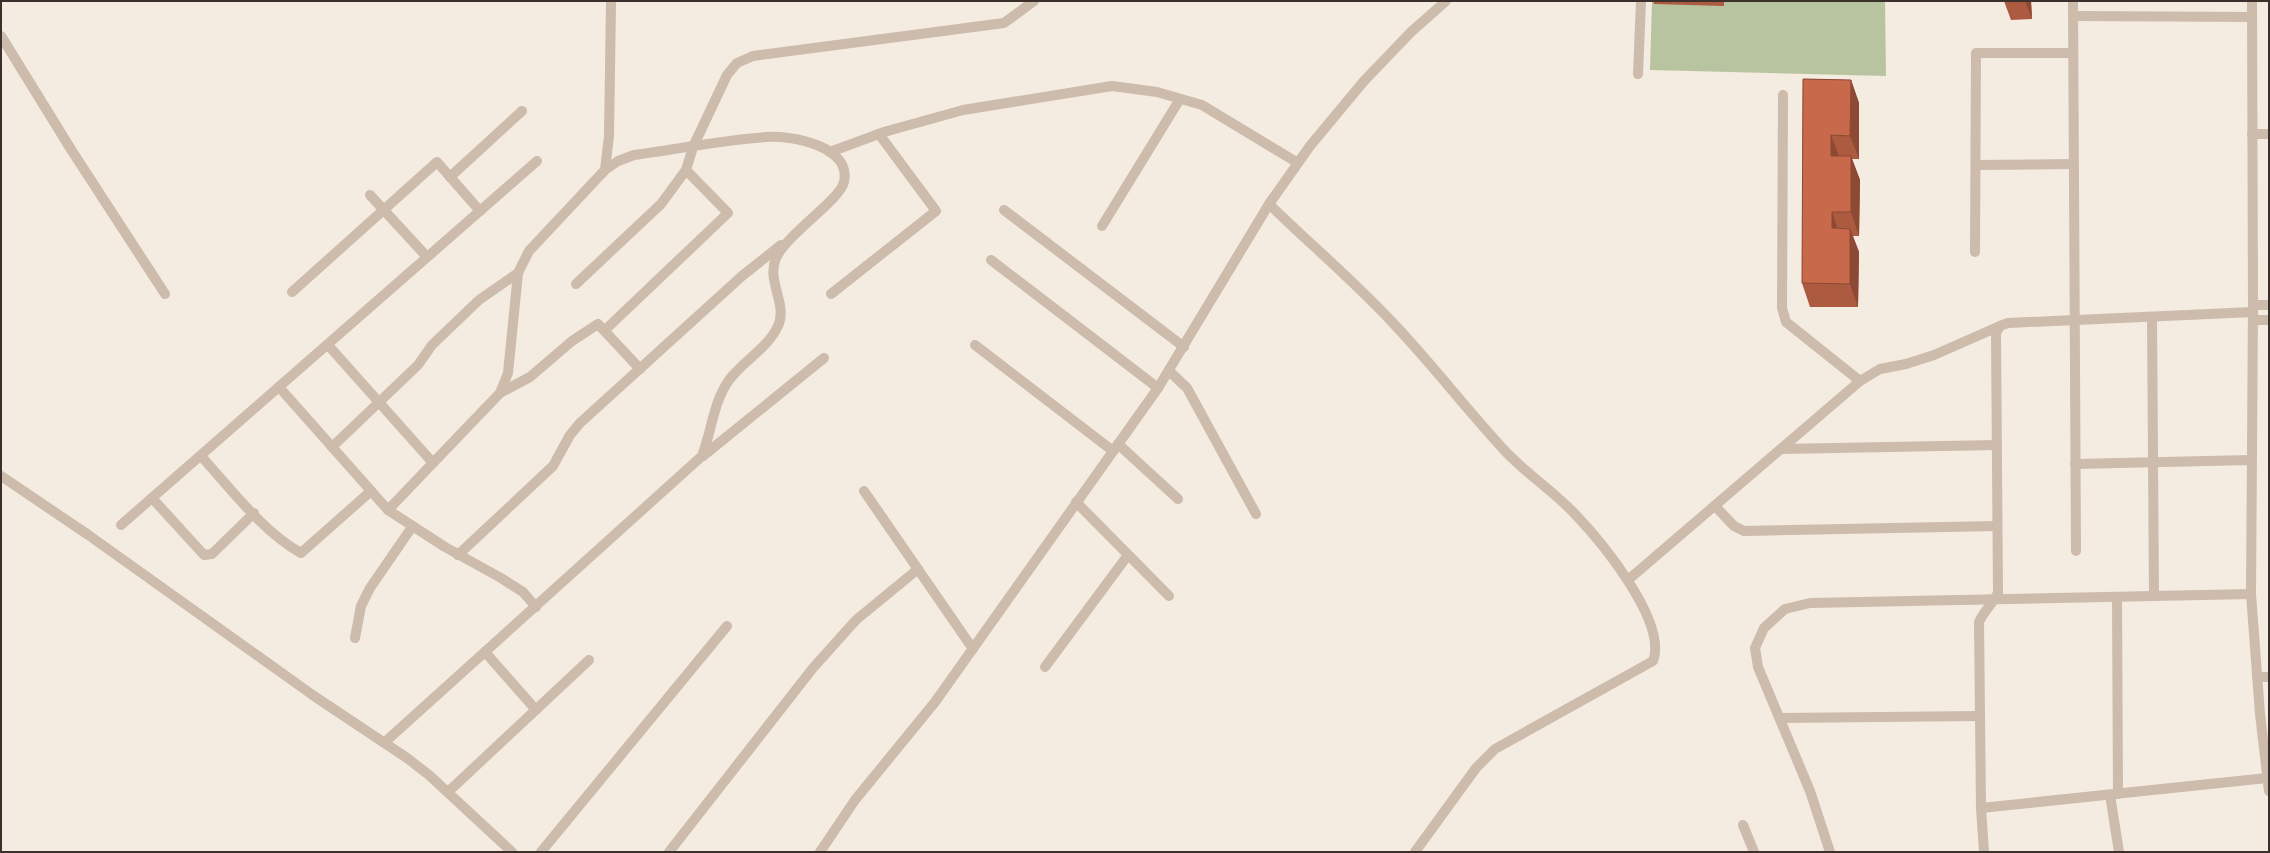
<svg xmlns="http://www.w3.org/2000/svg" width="2270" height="853" font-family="Quicksand,sans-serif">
<rect width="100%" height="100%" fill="#f4ebe1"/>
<path fill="#b8c4a0" d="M1652 1H1885L1886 76 1650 70Z"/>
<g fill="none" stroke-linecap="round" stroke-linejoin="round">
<g stroke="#cdbbac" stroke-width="10">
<path d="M2073 1 2076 551"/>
<path d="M2252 1 2253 305 2251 594 2260 714 2269 791"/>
<path d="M2073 16 2252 17"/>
<path d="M1 36 72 151 165 294"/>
<path d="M1638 74 1641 1"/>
<path d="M1783 95 1782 308 1786 322 1860 381"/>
<path d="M2252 134H2269"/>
<path d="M830 152 884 132 963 110 1112 86 1157 92 1202 105 1298 163"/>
<path d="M1976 165 2073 164"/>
<path d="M605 170 609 136 611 1"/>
<path d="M450 177 522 111"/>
<path d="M370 195 427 257"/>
<path d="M1269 204C1310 244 1354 281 1393 323 1432 364 1467 410 1506 452 1527 474 1553 491 1574 513 1601 541 1668 622 1653 661L1495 749 1476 768 1415 852"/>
<path d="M1004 210 1184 347"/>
<path d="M1102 226 1180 99"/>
<path d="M1975 252 1976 53H2073"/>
<path d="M991 260 1158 388"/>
<path d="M576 284 661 204 686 170 693 147 727 75 737 63 753 56 1004 23 1034 1"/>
<path d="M292 292 437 162 480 211"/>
<path d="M831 294 936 211 879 134"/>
<path d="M2253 305H2269"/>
<path d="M2152 318 2154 596"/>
<path d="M2253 320H2269"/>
<path d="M605 330 728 213 686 170"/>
<path d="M328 345 433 463"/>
<path d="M975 345 1113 451"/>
<path d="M1169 371 1187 388 1256 514"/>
<path d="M279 387 388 510 445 547 501 578 523 592 536 607"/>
<path d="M500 393 530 377 572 341 598 324 640 369"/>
<path d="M1118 444 1178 499"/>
<path d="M332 447 418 365 432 345 479 300 518 273"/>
<path d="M1781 449 1997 445"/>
<path d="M201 456C230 488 263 532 301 553L371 491"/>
<path d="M703 456 824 358"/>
<path d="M2075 464 2251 460"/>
<path d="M1 476 87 534 314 696 407 758 429 775 512 852"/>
<path d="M864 491 973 649"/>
<path d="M152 498 204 555 212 554 254 513"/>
<path d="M1076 502 1169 596"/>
<path d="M1715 506 1734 526 1744 531 1997 526"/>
<path d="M121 525 537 161"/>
<path d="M458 555 553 466 570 435 580 423 742 276 781 245"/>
<path d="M1628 580 1860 381 1880 369 1906 364 1934 355 2000 326"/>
<path d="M2117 597 2118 794"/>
<path d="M355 638 361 606 370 588 412 527"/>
<path d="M485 652 536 710"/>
<path d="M1045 667 1128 555"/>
<path d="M2257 677H2269"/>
<path d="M1780 718 1980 716"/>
<path d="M385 742 702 456C712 430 713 403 729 380 743 361 768 348 778 326 788 304 766 281 776 258 787 234 840 200 844 182 852 146 791 135 766 137 722 140 678 149 634 155L618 161 605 170 529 251 518 273 508 373 500 393 388 510"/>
<path d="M448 792 589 660"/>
<path d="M2110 795 2119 852"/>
<path d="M1981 808 2267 778"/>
<path d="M1743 825 1754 852"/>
<path d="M541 852 727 626"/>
<path d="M669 852 813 668 856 620 918 569"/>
<path d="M820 852 855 800 935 702 1158 388 1269 204 1310 146 1364 81 1411 32 1446 1"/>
<path d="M1830 852 1810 791 1758 667 1755 648 1764 628 1785 609 1810 603 2251 594"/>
<path d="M1984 852 1981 808 1979 622C1984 611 1993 603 1998 593L1996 333 2000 326 2008 323 2253 312"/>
</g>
</g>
<g fill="#ac5a40">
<path d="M1653 1H1724V6L1654 4Z"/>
<path d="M2004 1H2031L2032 19 2011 20Z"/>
<path d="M1803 79 1851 80 1859 103V159H1852L1860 180 1859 236H1853L1859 252 1858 307H1810L1802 283Z"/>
</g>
<g fill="#8c4a34">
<path d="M2025 1H2031L2032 19Z"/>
<path d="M1851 80 1859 103V159L1850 136Z"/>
<path d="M1831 135 1840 159 1831 156Z"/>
<path d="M1851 156 1860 180 1859 236 1851 212Z"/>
<path d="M1832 212 1840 236 1832 228Z"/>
<path d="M1850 229 1859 252 1858 307 1850 284Z"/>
</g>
<path fill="#c8694b" stroke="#8c4a34" d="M1803 79 1851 80 1850 136 1831 135V156H1851V212H1832V228L1850 229V284L1802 283Z"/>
<rect width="2270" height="853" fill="none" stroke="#3b302b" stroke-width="4"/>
</svg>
